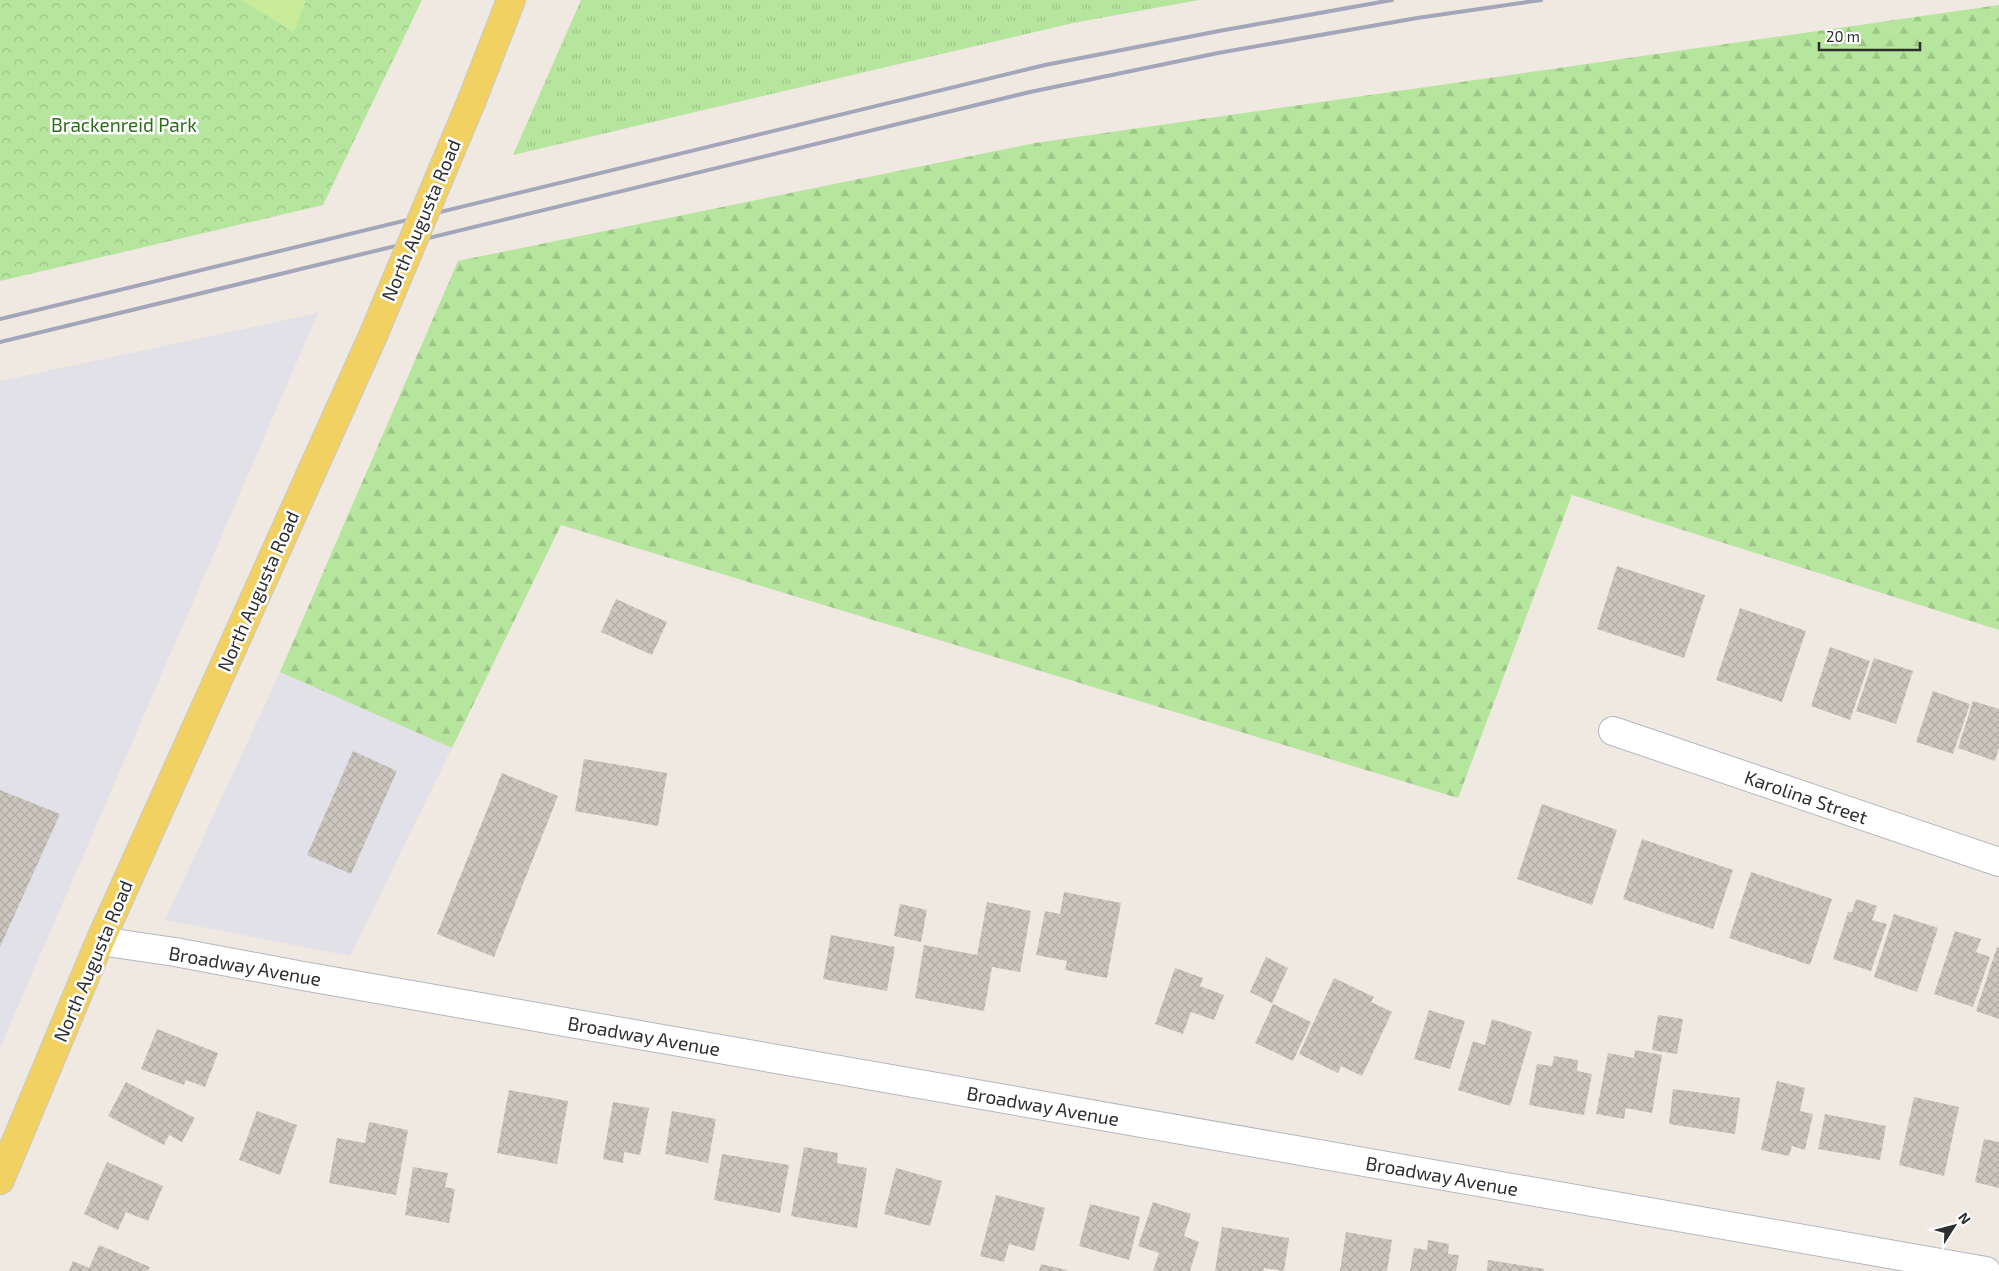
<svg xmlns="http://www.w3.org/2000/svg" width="1999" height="1271" font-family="'Exo 2',sans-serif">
<defs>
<pattern id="grass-tufts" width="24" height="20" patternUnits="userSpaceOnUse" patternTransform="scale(1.25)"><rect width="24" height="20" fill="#b6e59e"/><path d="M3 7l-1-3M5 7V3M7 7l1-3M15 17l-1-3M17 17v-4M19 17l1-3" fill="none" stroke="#9dc588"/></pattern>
<pattern id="forest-firs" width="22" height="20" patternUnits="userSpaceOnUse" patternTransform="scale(1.25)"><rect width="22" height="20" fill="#b6e59e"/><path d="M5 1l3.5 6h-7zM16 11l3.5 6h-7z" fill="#9dc588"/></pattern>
<pattern id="park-crowns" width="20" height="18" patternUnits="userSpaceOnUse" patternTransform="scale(1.25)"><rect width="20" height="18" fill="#b6e59e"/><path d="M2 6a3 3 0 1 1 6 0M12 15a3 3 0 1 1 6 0" fill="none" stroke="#9dc588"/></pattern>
<pattern id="building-cross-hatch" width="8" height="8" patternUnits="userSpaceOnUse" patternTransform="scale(1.25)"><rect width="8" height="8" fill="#cbc7bf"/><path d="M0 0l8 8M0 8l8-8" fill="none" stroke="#afaba4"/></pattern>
</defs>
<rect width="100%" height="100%" fill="#efe9e1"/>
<g fill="#e3e1e8">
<path d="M318 313 0 1048V381Z"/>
<path d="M280 672 452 748 350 956 165 920Z"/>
</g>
<path fill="url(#grass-tufts)" d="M581 0H1199L1073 23 513 155Z"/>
<path fill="url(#forest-firs)" d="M1999 5V630L1572 495 1458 798 561 525 452 748 280 672 458 261 1035 143Z"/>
<path fill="url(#park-crowns)" d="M0 0H422L323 205 0 281Z"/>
<path fill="#c9ec9a" d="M240 0H306L294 32Z"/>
<g fill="url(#building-cross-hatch)">
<path d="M1617 566 1705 595 1684 658 1597 629Z"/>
<path d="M616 599 667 622 652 655 601 632Z"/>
<path d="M1740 608 1806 631 1782 702 1716 680Z"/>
<path d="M1830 647 1870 661 1850 720 1811 706Z"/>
<path d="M1874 658 1913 671 1896 724 1856 711Z"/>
<path d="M1933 691 1970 704 1953 754 1916 742Z"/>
<path d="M1973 701 1999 709V747L1995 761 1958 748Z"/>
<path d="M353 751 397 771 351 874 307 855Z"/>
<path d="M584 759 667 773 658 826 575 811Z"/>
<path d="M502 773 558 796 494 957 437 934Z"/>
<path d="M0 790 60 814 0 947Z"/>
<path d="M1542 804 1617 830 1592 905 1517 879Z"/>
<path d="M1642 839 1733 870 1713 929 1623 899Z"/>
<path d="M1751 872 1832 899 1810 965 1729 938Z"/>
<path d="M1064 892 1121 903 1107 978 1065 970 1067 961 1036 955 1045 911 1060 914Z"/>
<path d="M1856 899 1877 906 1872 920 1887 924 1871 971 1833 959 1848 912H1852Z"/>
<path d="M987 902 1031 911 1020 972 992 967 984 1011 915 998 924 945 977 955Z"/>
<path d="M900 904 927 910 921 942 894 936Z"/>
<path d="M1894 914 1938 928 1917 992 1874 977Z"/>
<path d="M1955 931 1981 939 1976 952 1990 957 1973 1007 1934 994Z"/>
<path d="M831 935 895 947 887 991 823 979Z"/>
<path d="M1997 947 1999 948V1019L1976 1011Z"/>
<path d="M1266 957 1288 968 1272 1003 1250 992Z"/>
<path d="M1175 968 1203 978 1200 986 1224 995 1214 1020 1191 1012 1183 1034 1155 1024Z"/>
<path d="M1334 978 1374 997 1371 1002 1392 1012 1362 1076 1341 1066 1338 1073 1299 1054Z"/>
<path d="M1273 1004 1311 1022 1293 1061 1255 1043Z"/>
<path d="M1429 1010 1465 1021 1450 1069 1414 1059Z"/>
<path d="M1658 1015 1683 1019 1677 1054 1652 1050Z"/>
<path d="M1492 1019 1532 1032 1510 1106 1458 1090 1473 1041 1485 1045Z"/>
<path d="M157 1029 218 1053 205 1087 186 1080 184 1085 141 1069Z"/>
<path d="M1635 1050 1662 1055 1652 1113 1626 1108 1624 1119 1596 1114 1608 1053 1634 1058Z"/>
<path d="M1554 1056 1578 1060 1577 1071 1592 1074 1584 1115 1529 1105 1537 1064 1552 1066Z"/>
<path d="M1777 1081 1805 1088 1800 1111 1813 1114 1805 1150 1792 1146 1789 1156 1761 1150Z"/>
<path d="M126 1082 195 1118 182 1142 169 1135 164 1145 108 1116Z"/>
<path d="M1673 1089 1740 1098 1735 1134 1669 1124Z"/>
<path d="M509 1090 568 1101 557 1164 497 1153Z"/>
<path d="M1914 1097 1959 1107 1944 1176 1899 1165Z"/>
<path d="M613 1102 649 1108 640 1155 624 1152 623 1163 603 1159Z"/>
<path d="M257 1111 297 1125 280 1175 239 1160Z"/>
<path d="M672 1111 716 1119 708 1163 665 1154Z"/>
<path d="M1825 1114 1886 1126 1880 1160 1818 1149Z"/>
<path d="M369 1122 408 1130 396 1195 329 1183 337 1138 365 1143Z"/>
<path d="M1984 1139 1999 1142V1188L1975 1182Z"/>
<path d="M804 1147 838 1153 837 1163 867 1168 857 1228 791 1216Z"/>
<path d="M722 1154 789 1165 780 1213 714 1200Z"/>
<path d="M107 1162 163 1186 148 1221 126 1212 118 1230 84 1214Z"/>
<path d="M413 1167 448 1173 445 1187 455 1189 449 1223 405 1215Z"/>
<path d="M896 1168 942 1181 930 1226 884 1214Z"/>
<path d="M996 1195 1045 1208 1034 1251 1009 1244 1004 1262 980 1256Z"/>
<path d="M1153 1202 1191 1214 1184 1236 1199 1242 1190 1271H1153L1159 1253 1138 1246Z"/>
<path d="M1090 1204 1140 1217 1129 1260 1079 1246Z"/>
<path d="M1222 1227 1289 1238 1284 1271 1264 1268V1271H1215Z"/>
<path d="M1346 1232 1392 1240 1387 1271H1340Z"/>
<path d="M1428 1240 1449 1244 1448 1254 1459 1255 1456 1271H1410L1414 1248 1427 1250Z"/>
<path d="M99 1245 150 1267 148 1271H69L73 1261 89 1268Z"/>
<path d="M1488 1260 1544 1269V1271H1487Z"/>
<path d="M1041 1264 1067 1270V1271H1039Z"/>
</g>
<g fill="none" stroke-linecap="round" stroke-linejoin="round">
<g stroke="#b4b7c1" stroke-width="30">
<g id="minor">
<path d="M1613 731 1999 862"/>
<path d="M100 941 175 952 303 976 1986 1271"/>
</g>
</g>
<g stroke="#c9c9c9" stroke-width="30">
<g id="major">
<path d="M472 100 511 0"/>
<path d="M0 1180 100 941 372 338"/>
</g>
</g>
<use href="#minor" stroke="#fff" stroke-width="28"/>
<use href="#major" stroke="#f2d163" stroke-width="28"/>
<g stroke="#a3a6b8" stroke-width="4">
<path d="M0 319 1045 65 1219 31 1392 0"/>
<path d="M0 342 1030 92 1218 53 1417 18 1541 0"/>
</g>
<g stroke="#c9c9c9" stroke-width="30" stroke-linecap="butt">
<path id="major-bridge" d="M372 338 472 100"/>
</g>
<use href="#major-bridge" stroke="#f2d163" stroke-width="28"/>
</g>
<g text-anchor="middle" stroke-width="5" stroke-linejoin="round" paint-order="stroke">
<g font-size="19" fill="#2c6e1b" stroke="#fff">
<text x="124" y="132">Brackenreid Park</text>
</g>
<g font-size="19" fill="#2e2e2e" stroke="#fff">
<text transform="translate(421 220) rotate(-67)" y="7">North Augusta Road</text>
<text transform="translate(258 591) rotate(-66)" y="7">North Augusta Road</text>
<text transform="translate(1806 797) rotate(19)" y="7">Karolina Street</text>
<text transform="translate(93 961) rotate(-67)" y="7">North Augusta Road</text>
<text transform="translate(245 966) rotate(10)" y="7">Broadway Avenue</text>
<text transform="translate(644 1036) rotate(10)" y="7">Broadway Avenue</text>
<text transform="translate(1043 1106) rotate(10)" y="7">Broadway Avenue</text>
<text transform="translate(1442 1176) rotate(10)" y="7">Broadway Avenue</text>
</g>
</g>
<g transform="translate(1954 1226) rotate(54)" stroke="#ffffff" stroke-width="4" paint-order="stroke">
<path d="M0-4L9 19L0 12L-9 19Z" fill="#2e2e2e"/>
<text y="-8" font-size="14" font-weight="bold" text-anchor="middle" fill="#2e2e2e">N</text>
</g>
<path d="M1819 42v8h101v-8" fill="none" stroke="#2e2e2e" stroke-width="2.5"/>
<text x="1826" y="42" font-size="15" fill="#2e2e2e" stroke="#ffffff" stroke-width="4" paint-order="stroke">20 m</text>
</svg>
